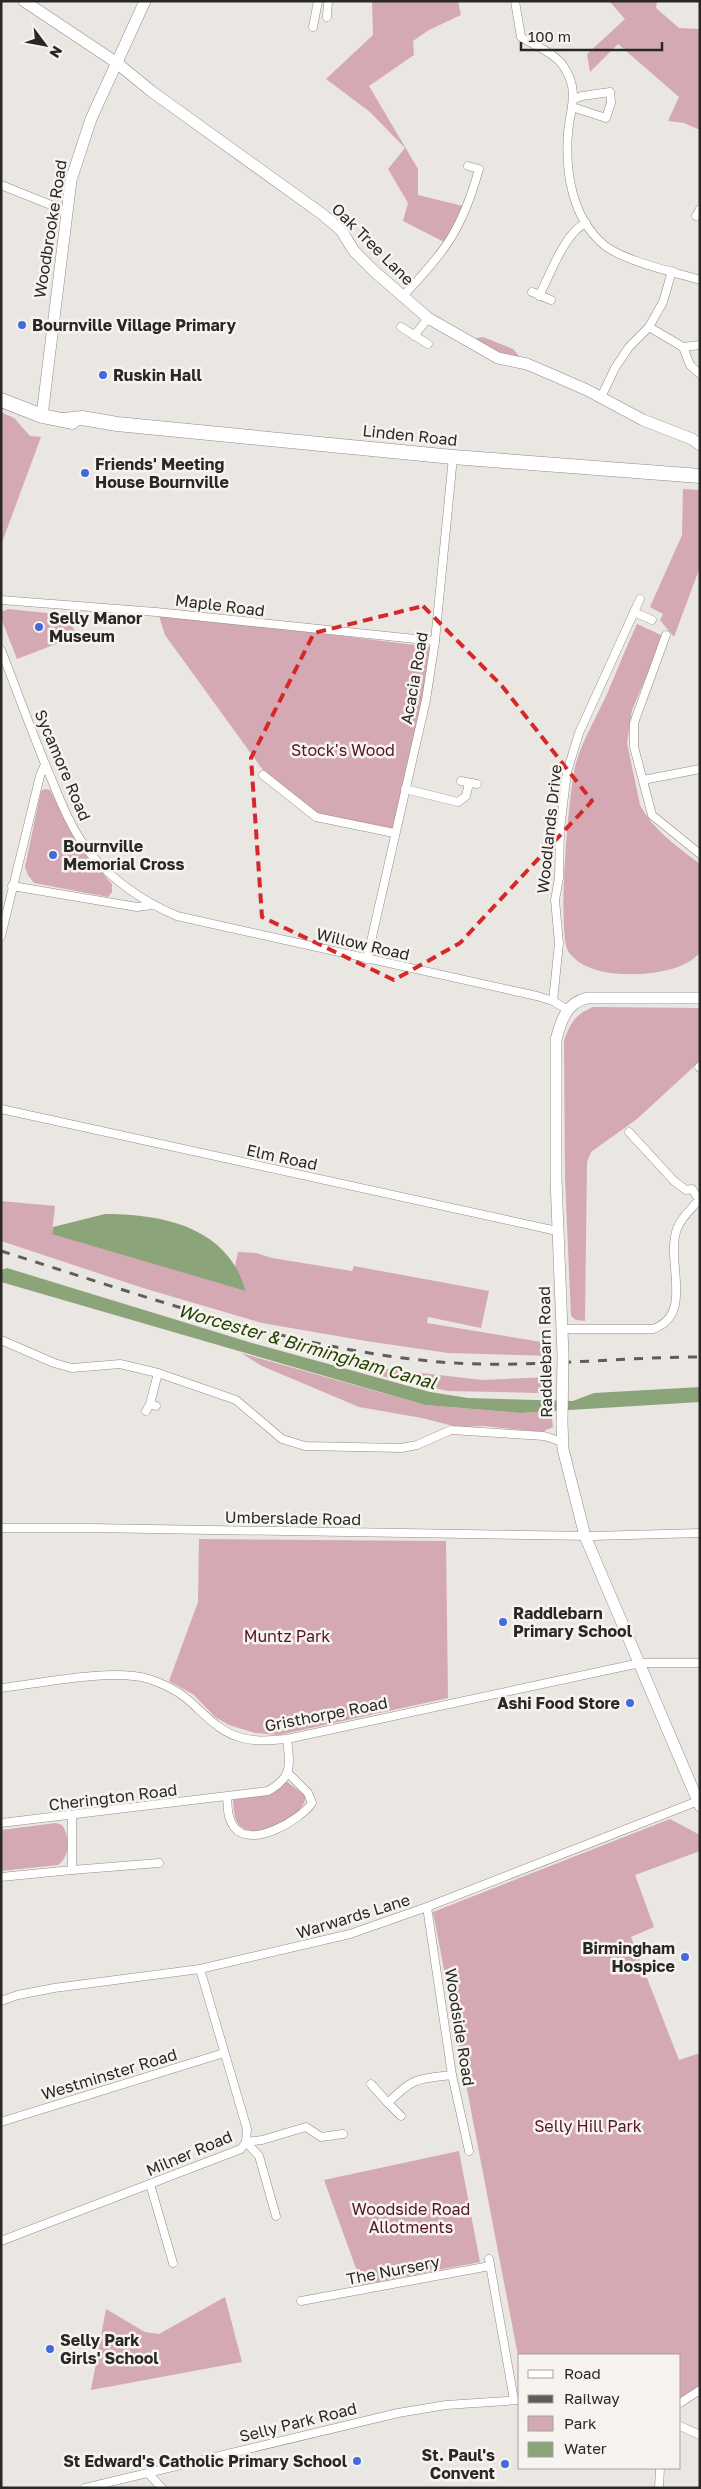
<svg xmlns="http://www.w3.org/2000/svg" width="701" height="2489" font-family="'Golos Text',sans-serif">
<rect width="100%" height="100%" fill="#eae6e2"/>
<g fill="#d5a9b3">
<path d="M372 1H458L461 15 429 30 413 41 414 55 369 86 418 169V195L467 207 448 244 403 221 408 203 388 169 405 148 370 112 326 79 373 35Z"/>
<path d="M609 1H657L656 8 679 28 700 29V130L684 123 668 121 679 97 618 44 590 72 587 54 625 19Z"/>
<path d="M483 337 513 349 525 363 472 344 477 338Z"/>
<path d="M1 412 14 418 30 436 41 437 1 545Z"/>
<path d="M683 489 700 490V567L674 637 660 620 663 614 650 607 682 535Z"/>
<path d="M8 609 67 615 77 636 17 659 1 618V612Z"/>
<path d="M158 613 431 647 424 699 392 830 317 814 265 773 165 635Z"/>
<path d="M637 624 661 635V642L632 710 627 743 640 805C653 830 678 847 700 864V953C682 972 646 975 622 974 603 973 579 968 568 951 557 933 569 787 576 763 583 739 597 716 607 694 617 671 626 647 637 624Z"/>
<path d="M45 789 50 790 78 845 112 884V892L108 897 34 883 28 875 25 867 41 791Z"/>
<path d="M593 1007 700 1008V1061L637 1119 591 1152 587 1162 585 1321 576 1320 571 1316 565 1179 564 1041C570 1023 576 1014 593 1007Z"/>
<path d="M1 1201 55 1206 52 1233 246 1290 235 1266 238 1252 256 1253 272 1258 352 1271 354 1266 489 1291 481 1328 428 1317 427 1323 553 1344 552 1356 448 1353 366 1341 262 1323 143 1288 1 1241Z"/>
<path d="M241 1353 425 1405 521 1413 551 1411 553 1427 542 1432 484 1426 457 1427 422 1418 359 1407 262 1366Z"/>
<path d="M370 1367 482 1380 551 1377 552 1396 539 1393 448 1391 368 1373Z"/>
<path d="M199 1539 446 1541 448 1698 279 1735 255 1733 229 1725 215 1717 194 1695 169 1681 198 1602Z"/>
<path d="M286 1781 306 1796C304 1818 256 1843 239 1825 233 1818 234 1807 233 1798 252 1797 275 1798 286 1781Z"/>
<path d="M670 1819 700 1835V1851L635 1875 654 1927 631 1937 679 2060 700 2053V2386L680 2399V2355H520V2366L433 1912Z"/>
<path d="M56 1823 62 1825C70 1836 70 1857 58 1865L1 1871V1830Z"/>
<path d="M459 2151 480 2262 362 2285 324 2180Z"/>
<path d="M225 2297 242 2362 91 2390 106 2309 145 2332 159 2334Z"/>
</g>
<g fill="#8ba47a">
<path d="M105 1214C151 1214 208 1222 235 1266 240 1274 243 1283 246 1291L52 1234 53 1227Z"/>
<path d="M7 1268 252 1343 430 1392 468 1398 573 1401 594 1393 700 1387V1402L521 1413 425 1405 1 1282V1270Z"/>
</g>
<g fill="none" stroke-linecap="round" stroke-linejoin="round">
<g stroke="#908c88" stroke-width="9">
<g id="street">
<path d="M515 1 521 37C535 46 555 53 564 67 580 92 570 108 568 133 565 172 572 218 604 245 624 261 674 272 700 280"/>
<path d="M327 17 328 1"/>
<path d="M313 27 318 1"/>
<path d="M572 107 606 118 611 103 610 92 582 96 574 99"/>
<path d="M1 185 66 211"/>
<path d="M696 216 700 209"/>
<path d="M532 292 551 300"/>
<path d="M539 296C550 275 565 232 586 223"/>
<path d="M402 297C445 252 462 230 479 169L468 166"/>
<path d="M401 327 428 344"/>
<path d="M649 327 683 347 690 365 700 374"/>
<path d="M414 336 428 318"/>
<path d="M683 347 700 345"/>
<path d="M601 397 615 368 629 347 649 327 663 302 672 271"/>
<path d="M1 600 156 612 435 641"/>
<path d="M634 612 652 620"/>
<path d="M666 635 634 723V747L652 815 700 854"/>
<path d="M1 650C18 693 33 736 51 778 61 803 72 830 89 852 113 881 142 901 177 916L537 996 553 1001 568 1010"/>
<path d="M263 775 316 817 394 833"/>
<path d="M643 780 700 769"/>
<path d="M461 781 477 784"/>
<path d="M405 789 458 802 466 796 469 783"/>
<path d="M12 886 137 907 151 905"/>
<path d="M1 936 40 776 45 764"/>
<path d="M367 959 426 700 435 641 453 457"/>
<path d="M553 1001 559 943 555 900 559 878 560 829 567 772 579 733 640 599"/>
<path d="M699 1067 700 1068"/>
<path d="M1 1109 557 1231"/>
<path d="M629 1132 674 1181 686 1190 692 1189 700 1201"/>
<path d="M562 1329H653C695 1314 665 1261 677 1229 680 1219 691 1209 698 1201"/>
<path d="M1 1340 54 1363 72 1368 120 1364 158 1373 236 1400 282 1439 305 1446 401 1448 417 1445 451 1430 544 1436 563 1442"/>
<path d="M150 1404 158 1373"/>
<path d="M146 1411 150 1404 156 1406"/>
<path d="M1 1528H90L593 1536 700 1533"/>
<path d="M1 1688C42 1683 112 1668 149 1679 161 1683 176 1690 186 1698 204 1713 218 1732 242 1738 257 1742 271 1740 287 1739L640 1663H700"/>
<path d="M227 1797C228 1807 227 1818 234 1827 251 1849 299 1821 312 1803L308 1793 288 1773"/>
<path d="M1 1823 268 1791C293 1777 290 1765 287 1739"/>
<path d="M72 1870 159 1863"/>
<path d="M1 1877 72 1870V1815"/>
<path d="M427 1907 452 2075 469 2151"/>
<path d="M1 2001 18 1995 54 1988 200 1969 350 1934 427 1907 698 1801"/>
<path d="M371 2084 388 2103"/>
<path d="M401 2116 388 2103C413 2077 418 2079 452 2075"/>
<path d="M1 2122 224 2053"/>
<path d="M246 2142 262 2140 306 2127 321 2137 343 2134"/>
<path d="M246 2142 259 2156 276 2216"/>
<path d="M150 2184 173 2263"/>
<path d="M1 2241 241 2149 246 2142 247 2129 200 1969"/>
<path d="M489 2259 514 2400"/>
<path d="M301 2301 490 2266"/>
<path d="M680 2403 700 2390"/>
<path d="M680 2426 700 2435"/>
<path d="M148 2473 162 2488"/>
<path d="M85 2488 398 2413 446 2405 520 2400"/>
<path d="M659 2488 660 2468"/>
</g>
</g>
<g stroke="#908c88" stroke-width="12">
<g id="secondary">
<path d="M24 1 117 63 151 91 322 214 341 230 354 251 375 272 428 318 498 358 527 364 555 376 587 390 643 420 692 439 700 445"/>
<path d="M42 416 71 180 91 119 145 1"/>
<path d="M563 1355 556 1179V1040C561 1021 566 1003 587 998H700"/>
<path d="M562 1423 563 1449 585 1536 700 1806"/>
</g>
</g>
<g stroke="#908c88" stroke-width="15">
<g id="highway">
<path d="M1 400 42 416 72 422"/>
<path d="M64 420 82 418 117 424 453 457 700 476"/>
</g>
</g>
<use href="#street" stroke="#fff" stroke-width="8"/>
<use href="#secondary" stroke="#fff" stroke-width="11"/>
<use href="#highway" stroke="#fff" stroke-width="14"/>
<path stroke="#5f5d5a" stroke-width="3" stroke-dasharray="9 9" stroke-linecap="butt" d="M1 1251C145 1296 289 1349 440 1362 526 1369 613 1357 700 1357"/>
<g stroke="#908c88" stroke-width="12" stroke-linecap="butt">
<path id="secondary-bridge" d="M562 1423 563 1355"/>
</g>
<use href="#secondary-bridge" stroke="#fff" stroke-width="11"/>
</g>
<path fill="none" stroke="#d62828" stroke-width="4" stroke-dasharray="10 6" stroke-linejoin="round" d="M423 606 502 686 592 801 460 943 394 980 262 917 251 758 314 633Z"/>
<g fill="#436add" stroke="#f7f3ef" stroke-width="2">
<circle cx="22" cy="325" r="5"/>
<circle cx="103" cy="375" r="5"/>
<circle cx="85" cy="473" r="5"/>
<circle cx="39" cy="627" r="5"/>
<circle cx="53" cy="855" r="5"/>
<circle cx="503" cy="1622" r="5"/>
<circle cx="630" cy="1703" r="5"/>
<circle cx="685" cy="1957" r="5"/>
<circle cx="50" cy="2349" r="5"/>
<circle cx="357" cy="2461" r="5"/>
<circle cx="505" cy="2464" r="5"/>
</g>
<g text-anchor="middle" stroke-width="5" stroke-linejoin="round" paint-order="stroke">
<g font-size="16" fill="#292826" stroke="#f7f3ef">
<text transform="translate(50 229) rotate(-81)" y="6">Woodbrooke Road</text>
<text transform="translate(373 244) rotate(45)" y="6">Oak Tree Lane</text>
<text transform="translate(410 435) rotate(6)" y="6">Linden Road</text>
<text transform="translate(220 605) rotate(7)" y="6">Maple Road</text>
<text transform="translate(414 678) rotate(-80)" y="6">Acacia Road</text>
<text transform="translate(63 765) rotate(67)" y="6">Sycamore Road</text>
<text transform="translate(549 829) rotate(-84)" y="6">Woodlands Drive</text>
<text transform="translate(363 944) rotate(13)" y="6">Willow Road</text>
<text transform="translate(282 1157) rotate(12)" y="6">Elm Road</text>
<text transform="translate(545 1352) rotate(-91)" y="6">Raddlebarn Road</text>
<text transform="translate(293 1518) rotate(1)" y="6">Umberslade Road</text>
<text transform="translate(326 1714) rotate(-11)" y="6">Gristhorpe Road</text>
<text transform="translate(113 1797) rotate(-7)" y="6">Cherington Road</text>
<text transform="translate(353 1916) rotate(-17)" y="6">Warwards Lane</text>
<text transform="translate(460 2027) rotate(81)" y="6">Woodside Road</text>
<text transform="translate(109 2074) rotate(-17)" y="6">Westminster Road</text>
<text transform="translate(189 2153) rotate(-23)" y="6">Milner Road</text>
<text transform="translate(393 2270) rotate(-11)" y="6">The Nursery</text>
<text transform="translate(298 2422) rotate(-14)" y="6">Selly Park Road</text>
</g>
<g font-size="16" font-weight="bold" fill="#292826" stroke="#f7f3ef" text-anchor="start">
<text x="32" y="331">Bournville Village Primary</text>
<text x="113" y="381">Ruskin Hall</text>
<text x="95" y="470">Friends' Meeting<tspan x="95" dy="18">House Bournville</tspan></text>
<text x="49" y="624">Selly Manor<tspan x="49" dy="18">Museum</tspan></text>
<text x="63" y="852">Bournville<tspan x="63" dy="18">Memorial Cross</tspan></text>
<text x="513" y="1619">Raddlebarn<tspan x="513" dy="18">Primary School</tspan></text>
<text x="620" y="1709" text-anchor="end">Ashi Food Store</text>
<text x="675" y="1954" text-anchor="end">Birmingham<tspan x="675" dy="18">Hospice</tspan></text>
<text x="60" y="2346">Selly Park<tspan x="60" dy="18">Girls' School</tspan></text>
<text x="495" y="2461" text-anchor="end">St. Paul's<tspan x="495" dy="18">Convent</tspan></text>
<text x="347" y="2467" text-anchor="end">St Edward's Catholic Primary School</text>
</g>
<g font-size="16" fill="#55142b" stroke="#f7f3ef">
<text x="343" y="756">Stock's Wood</text>
<text x="287" y="1642">Muntz Park</text>
<text x="588" y="2132">Selly Hill Park</text>
<text x="411" y="2215">Woodside Road<tspan x="411" dy="18">Allotments</tspan></text>
</g>
<g font-size="18" font-style="italic" fill="#224200" stroke="#f7f3ef">
<text transform="translate(307 1347) rotate(16)" y="6">Worcester &amp; Birmingham Canal</text>
</g>
</g>
<rect width="701" height="2489" fill="none" stroke="#292826" stroke-width="5"/>
<rect x="518" y="2354" width="162" height="115" fill="#f7f3ef" stroke="#a5a29f"/>
<rect x="528" y="2370" width="25" height="8" fill="#ffffff" stroke="#a5a29f"/>
<text x="564" y="2379" font-size="15" fill="#292826">Road</text>
<rect x="528" y="2395" width="25" height="8" fill="#5f5d5a" stroke="#a5a29f"/>
<text x="564" y="2404" font-size="15" fill="#292826">Railway</text>
<rect x="528" y="2416" width="25" height="15" fill="#d5a9b3" stroke="#a5a29f"/>
<text x="564" y="2429" font-size="15" fill="#292826">Park</text>
<rect x="528" y="2442" width="25" height="15" fill="#8ba47a" stroke="#a5a29f"/>
<text x="564" y="2454" font-size="15" fill="#292826">Water</text>
<g transform="translate(45 45) rotate(122)" stroke="#f7f3ef" stroke-width="4" paint-order="stroke">
<path d="M0-4L9 19L0 12L-9 19Z" fill="#292826"/>
<text y="-8" font-size="14" font-weight="bold" text-anchor="middle" fill="#292826">N</text>
</g>
<path d="M521 42v8h141v-8" fill="none" stroke="#292826" stroke-width="2.5"/>
<text x="528" y="42" font-size="15" fill="#292826" stroke="#f7f3ef" stroke-width="4" paint-order="stroke">100 m</text>
</svg>
